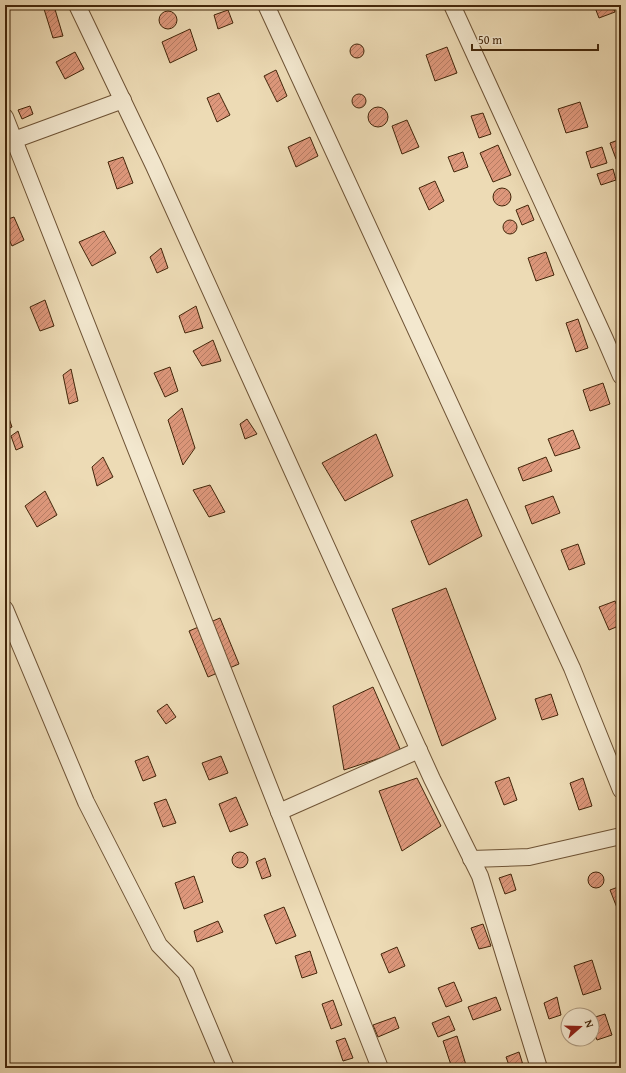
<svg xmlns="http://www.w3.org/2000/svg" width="626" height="1073" font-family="'Gentium Book Plus',serif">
<defs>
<pattern id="building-hatch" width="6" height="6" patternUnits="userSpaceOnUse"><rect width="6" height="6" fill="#de987c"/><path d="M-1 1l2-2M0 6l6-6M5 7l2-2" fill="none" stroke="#b67c64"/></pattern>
</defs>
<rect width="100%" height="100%" fill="#eddbb5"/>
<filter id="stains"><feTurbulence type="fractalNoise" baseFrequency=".005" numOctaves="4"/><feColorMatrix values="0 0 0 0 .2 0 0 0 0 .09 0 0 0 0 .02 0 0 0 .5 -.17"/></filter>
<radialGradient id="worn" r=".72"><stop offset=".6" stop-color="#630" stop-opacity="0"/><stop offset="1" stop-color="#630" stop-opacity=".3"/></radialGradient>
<g fill="url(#building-hatch)" stroke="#43260a">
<path d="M505 5H517L507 9Z"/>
<path d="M594 5H612L615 12 599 18Z"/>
<path d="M54 6 63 36 53 38 44 9Z"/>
<path d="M228 10 233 23 218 29 214 15Z"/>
<circle cx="168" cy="20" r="9"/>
<path d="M190 29 197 50 170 63 162 42Z"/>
<circle cx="357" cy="51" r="7"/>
<path d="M447 47 457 73 435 81 426 55Z"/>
<path d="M75 52 84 69 65 79 56 62Z"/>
<path d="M276 70 287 96 277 102 264 76Z"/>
<path d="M219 93 230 115 217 122 207 98Z"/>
<circle cx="359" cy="101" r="7"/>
<path d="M580 102 588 127 566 133 558 109Z"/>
<path d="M30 106 33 114 22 119 18 110Z"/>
<circle cx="378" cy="117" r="10"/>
<path d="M483 113 491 134 479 138 471 116Z"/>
<path d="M407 120 419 147 402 154 392 126Z"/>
<path d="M310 137 318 156 296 167 288 147Z"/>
<path d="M621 139V157L616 159 610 143Z"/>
<path d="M498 145 511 175 493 182 480 153Z"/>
<path d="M602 147 607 163 591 168 586 152Z"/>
<path d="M463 152 468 167 454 172 448 157Z"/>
<path d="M123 157 133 183 117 189 108 162Z"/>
<path d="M613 169 616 180 601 185 597 174Z"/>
<path d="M435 181 444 201 429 210 419 188Z"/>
<circle cx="502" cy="197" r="9"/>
<path d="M528 205 534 220 522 225 516 210Z"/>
<path d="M14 217 24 240 12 246 5 231V220Z"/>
<circle cx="510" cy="227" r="7"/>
<path d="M104 231 116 253 92 266 79 242Z"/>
<path d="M161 248 168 268 157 273 150 257Z"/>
<path d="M546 252 554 275 536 281 528 258Z"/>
<path d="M45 300 54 326 40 331 30 307Z"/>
<path d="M196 306 203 328 185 333 179 316Z"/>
<path d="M578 319 588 348 576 352 566 323Z"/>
<path d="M213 340 221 361 202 366 193 351Z"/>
<path d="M170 367 178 391 165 397 154 373Z"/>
<path d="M71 369 78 401 69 404 63 375Z"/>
<path d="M603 383 610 404 590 411 583 390Z"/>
<path d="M5 407 12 427 5 430Z"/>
<path d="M182 408 195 448 183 465 168 420Z"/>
<path d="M247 419 257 434 245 439 240 424Z"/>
<path d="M573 430 580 448 555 456 548 439Z"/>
<path d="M18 431 23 447 16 450 11 436Z"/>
<path d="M376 434 393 476 345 501 322 463Z"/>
<path d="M103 457 113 477 97 486 92 467Z"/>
<path d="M546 457 552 471 523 481 518 468Z"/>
<path d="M210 485 225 512 209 517 193 490Z"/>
<path d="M45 491 57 515 37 527 25 506Z"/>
<path d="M553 496 560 513 532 524 525 506Z"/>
<path d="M467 499 482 536 429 565 411 521Z"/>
<path d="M578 544 585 564 569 570 561 550Z"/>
<path d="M446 588 496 719 442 746 392 609Z"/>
<path d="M615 601 621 616V625L609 630 599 607Z"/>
<path d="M220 618 239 664 208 677 189 631Z"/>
<path d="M373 687 401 751 344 770 333 706Z"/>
<path d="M551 694 558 715 542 720 535 699Z"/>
<path d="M167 704 176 717 166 724 157 711Z"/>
<path d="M148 756 156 776 143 781 135 761Z"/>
<path d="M221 756 228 773 209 780 202 763Z"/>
<path d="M509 777 517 800 504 805 495 782Z"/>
<path d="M417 778 441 826 402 851 379 791Z"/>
<path d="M583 778 592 806 579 810 570 783Z"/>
<path d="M236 797 248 825 230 832 219 804Z"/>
<path d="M166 799 176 823 163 827 154 803Z"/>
<circle cx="240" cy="860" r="8"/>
<path d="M265 858 271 876 262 879 256 862Z"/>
<circle cx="596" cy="880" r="8"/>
<path d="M511 874 516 890 505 894 499 878Z"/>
<path d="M194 876 203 902 184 909 175 883Z"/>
<path d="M621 886V918L610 890Z"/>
<path d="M284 907 296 936 276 944 264 915Z"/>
<path d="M218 921 223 932 197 942 194 931Z"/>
<path d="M483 924 491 946 479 949 471 928Z"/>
<path d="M397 947 405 966 389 973 381 954Z"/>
<path d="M310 951 317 973 302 978 295 956Z"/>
<path d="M592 960 601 989 583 995 574 966Z"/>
<path d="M454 982 462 1001 446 1007 438 988Z"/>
<path d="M496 997 501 1010 473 1020 468 1007Z"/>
<path d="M557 997 561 1015 549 1019 544 1003Z"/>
<path d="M333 1000 342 1025 331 1029 322 1004Z"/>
<path d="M605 1014 612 1035 597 1040 592 1026V1018Z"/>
<path d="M449 1016 455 1030 438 1037 432 1023Z"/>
<path d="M395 1017 399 1028 378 1037 373 1025Z"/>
<path d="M457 1036 466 1065 457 1068H452L443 1041Z"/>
<path d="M345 1038 353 1058 343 1061 336 1041Z"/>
<path d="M519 1052 524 1068H510L506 1057Z"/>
</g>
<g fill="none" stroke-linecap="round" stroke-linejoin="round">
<g stroke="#6e5335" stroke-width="18">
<g id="street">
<path d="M77 5 154 166 432 779 480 876 539 1068"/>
<path d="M266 5 572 668 621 790"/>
<path d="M452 5 605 339 621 376"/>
<path d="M5 117 380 1068"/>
<path d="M14 140 123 100"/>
<path d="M5 609 86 802 159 945 186 973 226 1068"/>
<path d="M279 812 419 750"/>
<path d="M471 859 529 857 621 836"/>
</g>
</g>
<use href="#street" stroke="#f3e8cf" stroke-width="16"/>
</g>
<rect width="626" height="1073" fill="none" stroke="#eddbb5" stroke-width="20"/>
<rect x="6" y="6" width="614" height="1061" fill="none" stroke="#43260a" stroke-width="2"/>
<rect x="10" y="10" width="606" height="1053" fill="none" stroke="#43260a"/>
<g transform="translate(580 1027) rotate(70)"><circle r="19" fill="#f3e8cf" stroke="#ad9a80"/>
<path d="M0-3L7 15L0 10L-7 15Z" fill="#8f2418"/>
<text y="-6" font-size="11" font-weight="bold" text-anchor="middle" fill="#43260a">N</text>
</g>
<path d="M472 44v6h126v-6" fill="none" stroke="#43260a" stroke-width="2"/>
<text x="478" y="44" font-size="12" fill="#43260a" stroke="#f3e8cf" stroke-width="3" paint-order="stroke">50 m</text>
<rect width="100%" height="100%" filter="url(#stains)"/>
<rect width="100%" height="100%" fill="url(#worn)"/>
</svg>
